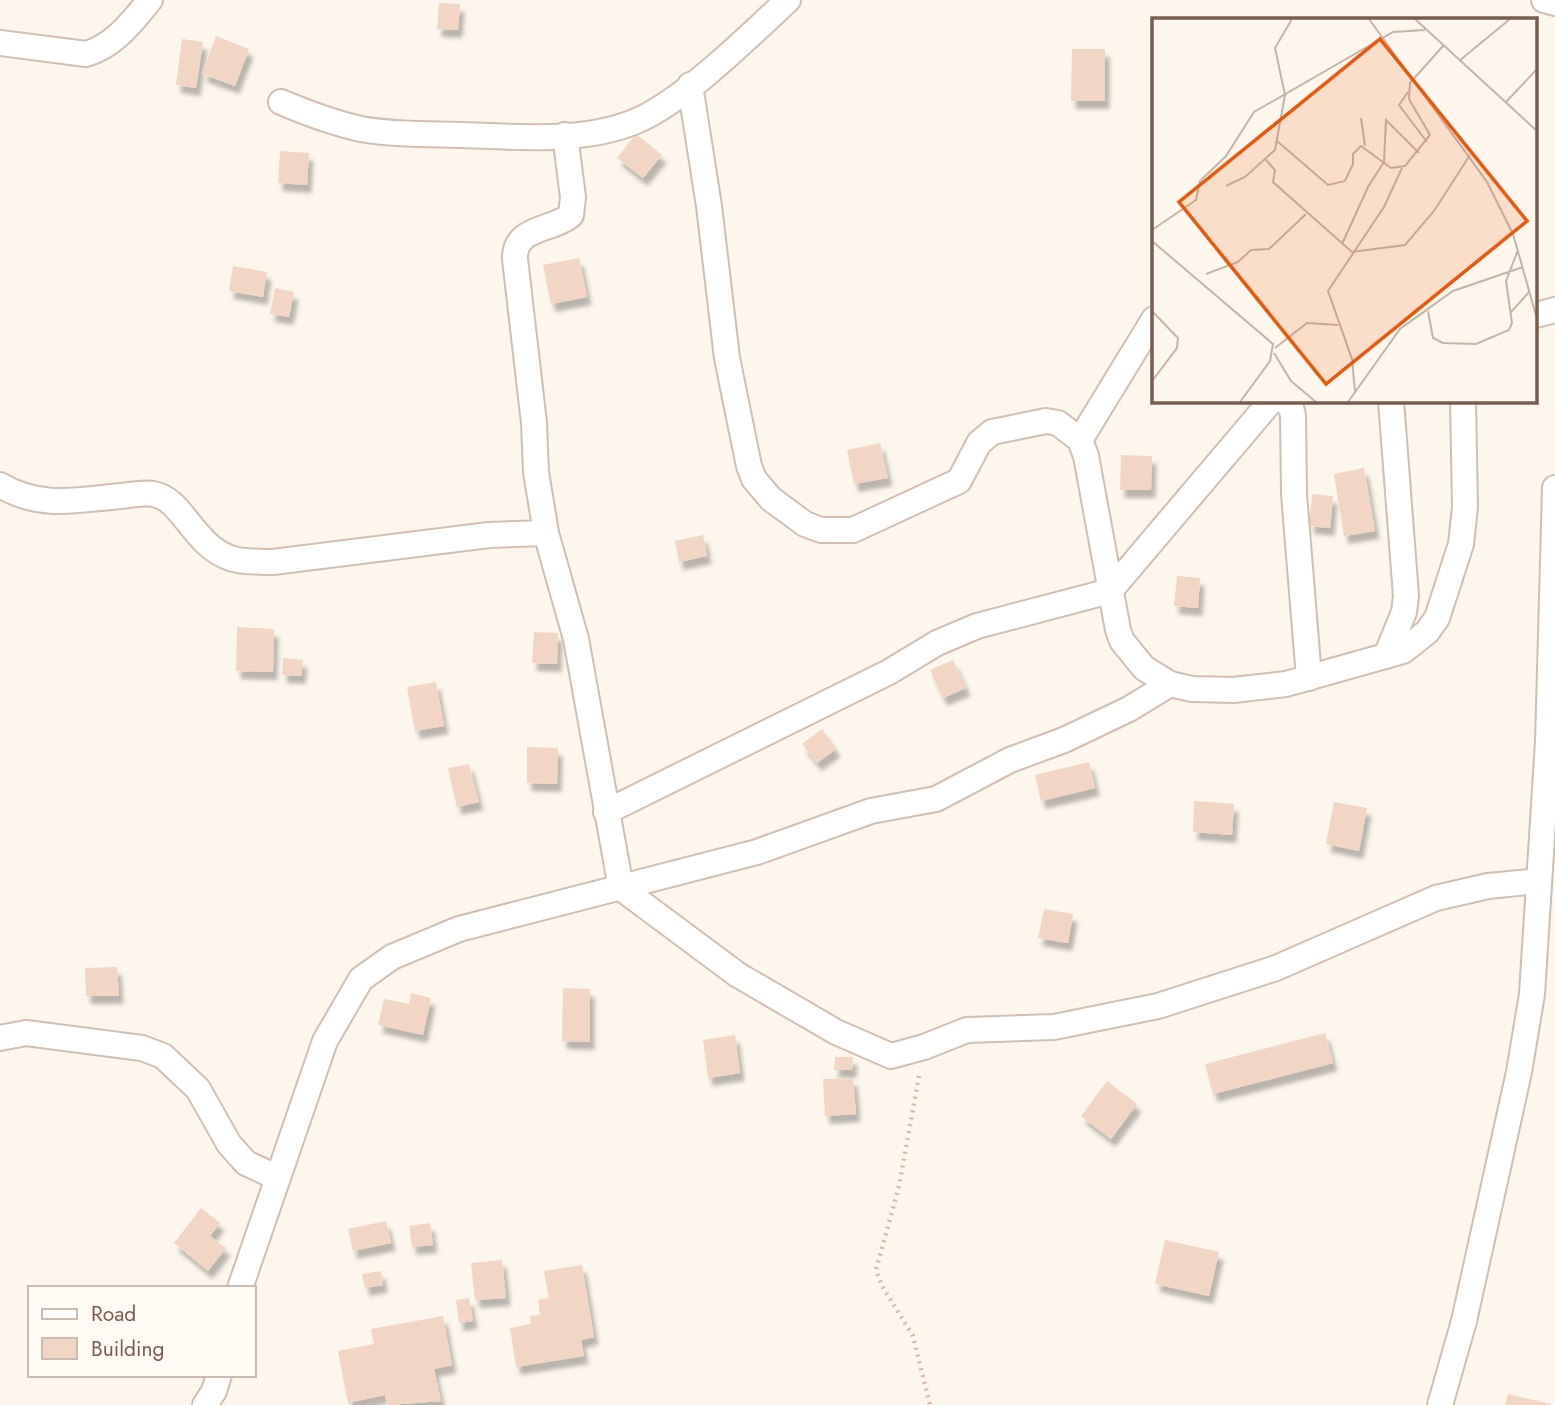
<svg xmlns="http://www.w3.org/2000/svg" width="1555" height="1405" font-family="Jost,sans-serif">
<defs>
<filter id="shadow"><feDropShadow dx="4.5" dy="8" stdDeviation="2" flood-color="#0004"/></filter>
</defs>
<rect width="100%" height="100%" fill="#fdf6ec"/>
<g fill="#f3d5c3" filter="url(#shadow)">
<path d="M439 3 460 4 458 30 437 29Z"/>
<path d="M216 36 249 49 235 86 202 74Z"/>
<path d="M182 39 203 42 196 88 176 85Z"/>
<path d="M1072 49H1105V101H1071Z"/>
<path d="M636 134 662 155 643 178 617 158Z"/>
<path d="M280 151 309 153 307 185 278 183Z"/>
<path d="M579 258 587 297 551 304 543 265Z"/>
<path d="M233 266 267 272 263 297 229 291Z"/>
<path d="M275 288 294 292 289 317 270 314Z"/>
<path d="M880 443 888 478 854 484 847 450Z"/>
<path d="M1121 455 1152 456 1151 490H1120Z"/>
<path d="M1364 468 1375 531 1344 536 1334 474Z"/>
<path d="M1312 494 1333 496 1330 528 1309 526Z"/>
<path d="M703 535 707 556 679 562 675 541Z"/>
<path d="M1177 576 1200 578 1198 608 1174 606Z"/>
<path d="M237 627 274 629 273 672 236 671Z"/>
<path d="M534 632 558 633 557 664 532 663Z"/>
<path d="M283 658 303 660 301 676 282 675Z"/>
<path d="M953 660 966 688 943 698 930 670Z"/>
<path d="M436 682 444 726 415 731 407 687Z"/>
<path d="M822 729 836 749 817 763 802 744Z"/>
<path d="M527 747 558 748 557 784 527 783Z"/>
<path d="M1089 762 1095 788 1041 801 1035 775Z"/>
<path d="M469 764 479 802 457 807 448 768Z"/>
<path d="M1194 801 1234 804 1232 835 1193 832Z"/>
<path d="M1334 802 1367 808 1359 851 1326 844Z"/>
<path d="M1044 909 1073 914 1068 943 1038 938Z"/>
<path d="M117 967 119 996H86L85 968Z"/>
<path d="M563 988 590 989V1042L562 1041Z"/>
<path d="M411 993 431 998 423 1035 378 1025 384 999 409 1004Z"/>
<path d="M1325 1033 1333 1063 1213 1094 1205 1064Z"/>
<path d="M735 1035 740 1073 708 1078 703 1040Z"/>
<path d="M835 1057H853L852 1070H834Z"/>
<path d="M853 1078 856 1114 825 1116 823 1079Z"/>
<path d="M1107 1081 1137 1104 1111 1139 1081 1116Z"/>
<path d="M201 1208 220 1223 210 1236 226 1248 208 1271 174 1243Z"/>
<path d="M386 1221 391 1243 353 1251 348 1229Z"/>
<path d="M430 1223 433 1245 412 1247 409 1226Z"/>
<path d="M1165 1240 1219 1252 1209 1296 1155 1284Z"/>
<path d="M502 1260 506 1298 475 1300 471 1263Z"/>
<path d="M582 1265 594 1337 581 1340 584 1356 516 1367 510 1328 531 1324 530 1316 540 1315 538 1300 549 1298 544 1271Z"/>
<path d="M381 1271 383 1285 365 1288 362 1274Z"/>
<path d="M469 1298 473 1321 459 1323 456 1300Z"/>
<path d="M443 1316 452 1365 434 1369 441 1401 387 1405 385 1395 348 1403 338 1351 374 1344 371 1329Z"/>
<path d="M1508 1394 1551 1404V1405H1505Z"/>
</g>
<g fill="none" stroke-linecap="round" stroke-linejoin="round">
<g stroke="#d1beb0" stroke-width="28">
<g id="street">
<path d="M1544 0 1555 3"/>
<path d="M0 43 86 54C114 46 132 22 150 0"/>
<path d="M690 85 709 206 727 358 749 466 754 479 771 499 805 524 821 530H853L959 481 979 443 992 432 1046 421 1058 423 1080 440 1086 456 1118 630 1122 641 1144 668 1170 684 1192 689 1233 690 1286 684 1403 651 1427 632 1437 618 1461 544 1465 507 1463 401"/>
<path d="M281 102C307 113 333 123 361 129 394 135 428 134 462 135 520 137 591 144 645 117 694 91 747 38 788 0"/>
<path d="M565 135 573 197 571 215C553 231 514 226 515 259L534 423 536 472 546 533 576 639 621 888 738 975 836 1032 891 1056 924 1047 967 1030 1054 1027 1158 1006 1276 968 1436 898 1488 886 1539 881"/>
<path d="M1536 315 1555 310"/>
<path d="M1285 401 1291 407 1293 416 1294 494 1309 678"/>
<path d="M1080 440 1154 319"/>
<path d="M0 485C39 509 78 500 121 496 131 495 143 492 153 494 182 498 193 545 230 558 243 563 259 561 273 562L489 535 546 533"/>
<path d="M1386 656 1404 612 1406 596 1391 401"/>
<path d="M606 812 889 672 937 643 977 626 1110 591 1271 401"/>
<path d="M0 1038 26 1033 142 1048 163 1056 198 1089 229 1144 246 1163 276 1177"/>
<path d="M240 1288 325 1041 361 979 392 957 459 929 757 852 871 811 936 799 1010 760 1064 740 1129 709 1170 684"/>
<path d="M205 1405 214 1391 219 1375"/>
<path d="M1440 1405 1464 1321 1519 1072 1532 994 1548 742 1555 488"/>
</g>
</g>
<path stroke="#d9b8a5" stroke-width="4.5" stroke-dasharray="2 5" stroke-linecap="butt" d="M919 1076 899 1186 876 1270 882 1286 913 1336 930 1405"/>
<use href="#street" stroke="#fff" stroke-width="24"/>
</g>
<g transform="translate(1152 18)">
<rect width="385" height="385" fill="#fdf6ec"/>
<path fill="none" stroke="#c5b3a7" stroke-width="2" d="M217 1 335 164 361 216 385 301M263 1 385 113M307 43 358 1M256 74 247 87 275 124M354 84 385 51M209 100 213 128M125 123 176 167 193 163 201 146V136L209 128 239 150 253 148 278 117 257 81 258 65 291 28M114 142 123 152 121 164 200 234 253 227 282 193 318 137M74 168 93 159 123 132 133 77 123 30 140 1M0 212 44 182 48 163 74 138 102 94 241 14 273 12M0 223 121 326 118 343 88 384M190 226 216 169 232 144 234 102 267 135M54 256 86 244 99 232 117 231 154 196M0 293 26 320 25 330 0 363M276 293 281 320 291 325 324 326 357 312 360 305 354 263 366 232M358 295 378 273M123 330 155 305 186 307M122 335 139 363 164 384M203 374 200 341 176 273 232 189 250 150M196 384 248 311 301 273 371 249"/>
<path fill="#e8590c" fill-opacity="0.15" stroke="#e8590c" stroke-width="3.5" d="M228 21 375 203 174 366 27 184Z"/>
<rect width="385" height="385" fill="none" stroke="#7a5c4d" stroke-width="3.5"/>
</g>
<rect x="28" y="1286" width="228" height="91" fill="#fffaf3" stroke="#cabbb1" stroke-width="2"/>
<rect x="42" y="1309" width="35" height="10" fill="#ffffff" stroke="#cabbb1" stroke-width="2"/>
<text x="91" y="1321" font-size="21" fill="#7a5c4d">Road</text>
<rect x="42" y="1338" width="35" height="21" fill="#f3d5c3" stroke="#cabbb1" stroke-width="2"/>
<text x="91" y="1356" font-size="21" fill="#7a5c4d">Building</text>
</svg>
